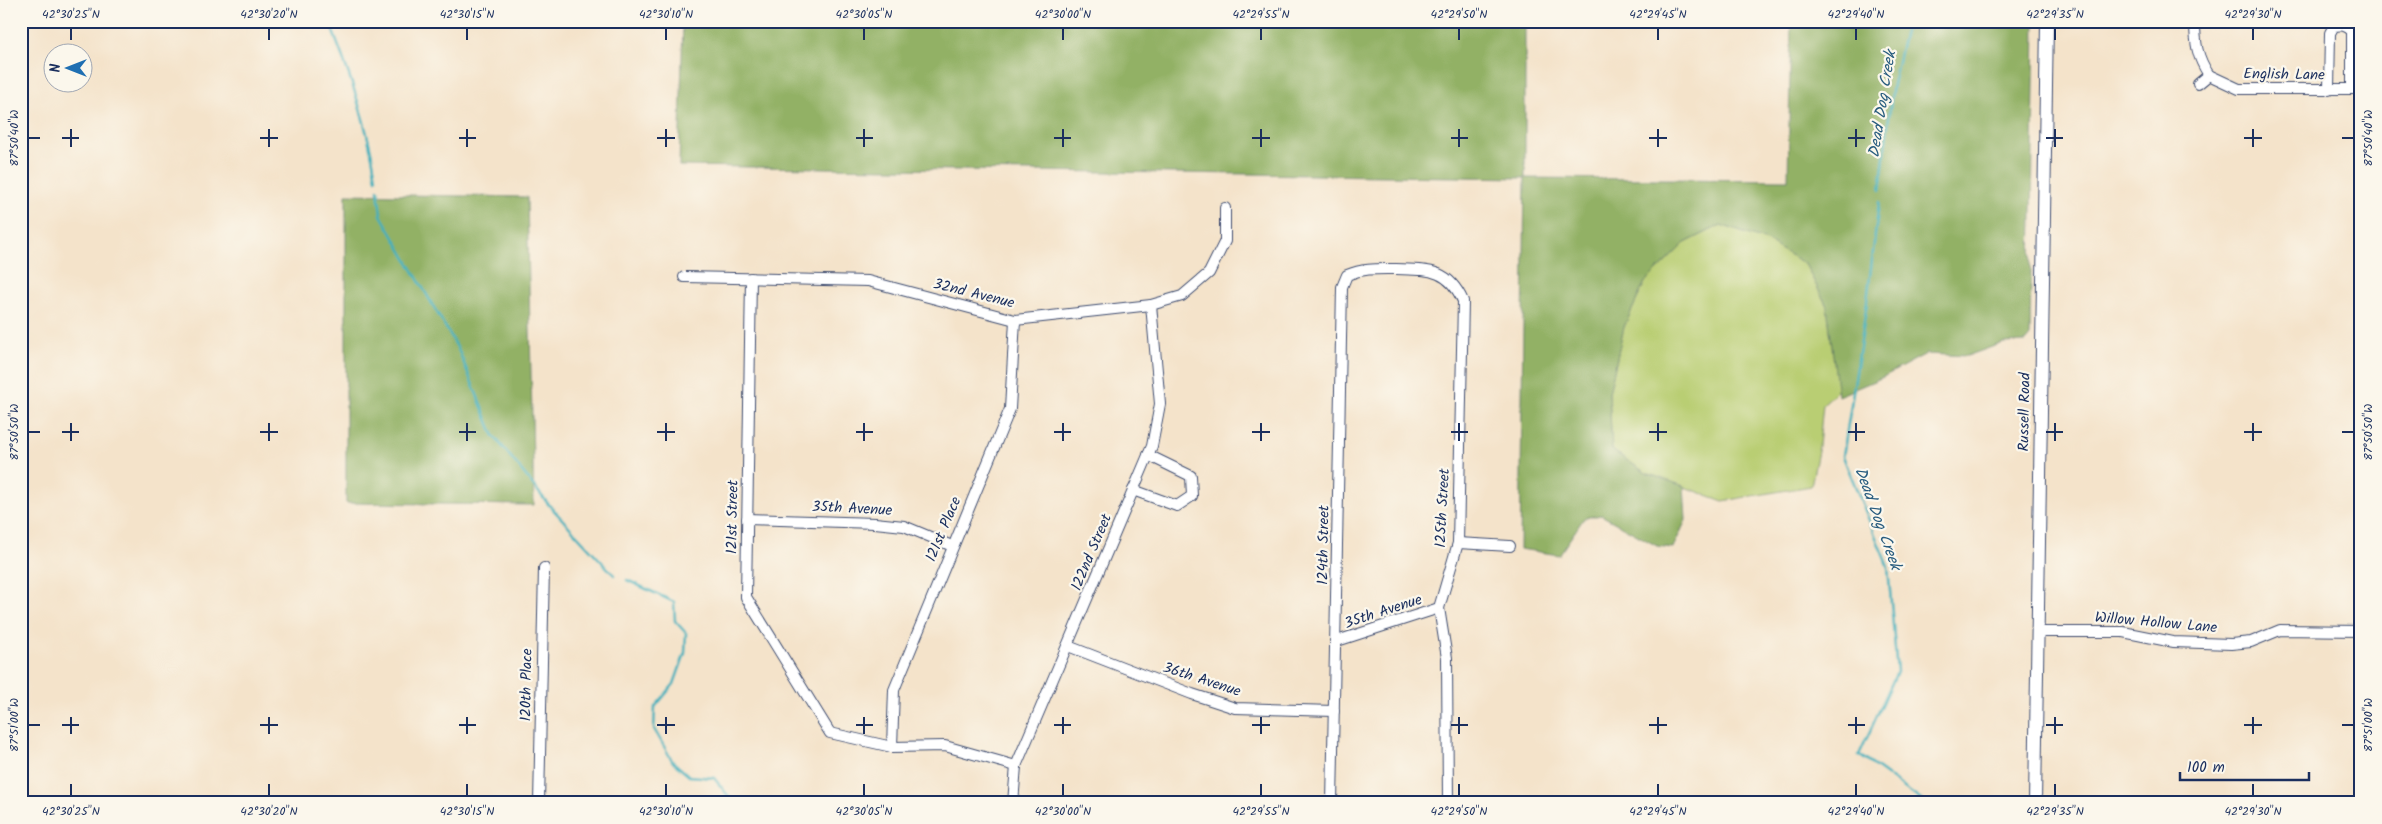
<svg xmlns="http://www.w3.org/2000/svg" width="2382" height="824" font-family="Kalam,sans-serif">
<rect width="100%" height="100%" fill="#fbf7ec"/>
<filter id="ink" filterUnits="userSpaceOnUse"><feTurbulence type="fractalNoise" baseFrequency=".02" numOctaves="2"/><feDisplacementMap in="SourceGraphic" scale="10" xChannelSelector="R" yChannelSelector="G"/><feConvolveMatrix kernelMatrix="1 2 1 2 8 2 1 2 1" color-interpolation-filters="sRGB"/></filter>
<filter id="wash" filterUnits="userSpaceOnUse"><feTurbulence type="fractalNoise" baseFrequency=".0096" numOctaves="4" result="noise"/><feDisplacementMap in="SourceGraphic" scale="20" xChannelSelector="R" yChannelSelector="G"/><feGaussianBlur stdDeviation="1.12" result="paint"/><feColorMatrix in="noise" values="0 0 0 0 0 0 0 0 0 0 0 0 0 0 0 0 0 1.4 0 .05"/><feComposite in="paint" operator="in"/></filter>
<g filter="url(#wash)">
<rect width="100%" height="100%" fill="#f4e3ca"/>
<path fill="#b9ce73" stroke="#6a7e68" d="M1721 225 1767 241 1805 264 1827 306 1838 390 1823 404 1819 446 1811 486 1723 501 1646 473 1612 450 1609 393 1624 327 1645 282 1685 243Z"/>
<g fill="#92b165" stroke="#567062">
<path d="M683 21H1525V178L1788 180 1791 21H2035L2030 336 2025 342 2003 343 1967 356 1926 354 1881 378 1838 396 1827 306 1805 264 1767 241 1721 225 1685 243 1645 282 1624 327 1609 393 1612 450 1646 473 1684 486 1686 520 1673 548 1657 546 1601 515 1584 518 1559 555 1520 549 1525 178 679 166Z"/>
<path d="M346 194 527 197 534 505 346 503Z"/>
</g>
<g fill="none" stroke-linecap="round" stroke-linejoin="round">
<g stroke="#41b0bd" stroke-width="2.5">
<path d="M329 21C349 73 368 124 376 179"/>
<path d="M378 190 381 215 458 349 494 436 549 505 614 575"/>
<path d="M1880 190 1893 84 1907 21"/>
<path d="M1879 202 1866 309 1843 456 1888 567 1897 672 1859 755 1925 803"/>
<path d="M627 580 674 602 675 621 686 633 685 653 674 684 655 707 654 729 673 762 689 776 714 778 734 803"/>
</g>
</g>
</g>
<g filter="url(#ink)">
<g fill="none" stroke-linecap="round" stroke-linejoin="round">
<g stroke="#3c4a6e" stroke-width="12">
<g id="minor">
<path d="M2195 21C2195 43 2197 57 2209 75"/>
<path d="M2209 75 2239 89H2361"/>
<path d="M2198 84 2209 75"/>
<path d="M2329 90 2330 33 2334 26C2342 25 2346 25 2352 31V89"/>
<path d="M684 277 868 281 1015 320 1151 305 1182 296 1209 273 1225 241V208"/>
<path d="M751 278 746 597 830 733 892 747 945 746 1016 766"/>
<path d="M1133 490 1177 506 1192 496 1191 476 1148 455"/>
<path d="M747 519 875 523 904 526 952 546"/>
<path d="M1458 543 1510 546"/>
<path d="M2037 632H2123L2173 642 2231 644 2251 642 2280 630 2361 631"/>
<path d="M1337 641 1439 608"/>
<path d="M1068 646 1192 694 1235 708 1334 711"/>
<path d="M892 747 894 690 1010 409 1015 320"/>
<path d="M539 803 544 568"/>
<path d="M1013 803 1016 766 1152 446 1160 404 1151 305"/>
<path d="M1332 803 1342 287 1347 275C1364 268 1378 269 1396 269 1428 270 1448 268 1463 301L1458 543 1439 608 1447 658 1448 803"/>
</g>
</g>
<g stroke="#3c4a6e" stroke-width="14">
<path id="tertiary" d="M2035 803 2047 21"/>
</g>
<use href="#minor" stroke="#fff" stroke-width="10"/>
<use href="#tertiary" stroke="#fff" stroke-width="12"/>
</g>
</g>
<path fill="none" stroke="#1b2f5e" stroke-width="2" d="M71 28V40M269 28V40M467 28V40M666 28V40M864 28V40M1063 28V40M1261 28V40M1459 28V40M1658 28V40M1856 28V40M2055 28V40M2253 28V40M71 129V147M269 129V147M467 129V147M666 129V147M864 129V147M1063 129V147M1261 129V147M1459 129V147M1658 129V147M1856 129V147M2055 129V147M2253 129V147M28 138H40M62 138H79M260 138H278M459 138H476M657 138H675M856 138H873M1054 138H1071M1252 138H1270M1451 138H1468M1649 138H1667M1848 138H1865M2046 138H2063M2244 138H2262M2342 138H2354M71 423V441M269 423V441M467 423V441M666 423V441M864 423V441M1063 423V441M1261 423V441M1459 423V441M1658 423V441M1856 423V441M2055 423V441M2253 423V441M28 432H40M62 432H79M260 432H278M459 432H476M657 432H675M856 432H873M1054 432H1071M1252 432H1270M1451 432H1468M1649 432H1667M1848 432H1865M2046 432H2063M2244 432H2262M2342 432H2354M71 717V734M269 717V734M467 717V734M666 717V734M864 717V734M1063 717V734M1261 717V734M1459 717V734M1658 717V734M1856 717V734M2055 717V734M2253 717V734M28 725H40M62 725H79M260 725H278M459 725H476M657 725H675M856 725H873M1054 725H1071M1252 725H1270M1451 725H1468M1649 725H1667M1848 725H1865M2046 725H2063M2244 725H2262M2342 725H2354M71 784V796M269 784V796M467 784V796M666 784V796M864 784V796M1063 784V796M1261 784V796M1459 784V796M1658 784V796M1856 784V796M2055 784V796M2253 784V796"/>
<g text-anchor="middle" stroke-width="4.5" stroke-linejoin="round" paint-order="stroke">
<g font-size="15" fill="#1b2f5e" stroke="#fbf7ec">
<text transform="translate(2284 74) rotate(1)" y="5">English Lane</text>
<text transform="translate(974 293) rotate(14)" y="5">32nd Avenue</text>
<text transform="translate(2024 412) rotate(-89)" y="5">Russell Road</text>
<text transform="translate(852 508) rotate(3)" y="5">35th Avenue</text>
<text transform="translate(1442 508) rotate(-87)" y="5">125th Street</text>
<text transform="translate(732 517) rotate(-89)" y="5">121st Street</text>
<text transform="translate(943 529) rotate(-67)" y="5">121st Place</text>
<text transform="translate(1323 545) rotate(-89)" y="5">124th Street</text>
<text transform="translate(1091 552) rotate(-67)" y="5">122nd Street</text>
<text transform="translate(1383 611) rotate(-18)" y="5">35th Avenue</text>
<text transform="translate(2156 622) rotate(5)" y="5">Willow Hollow Lane</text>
<text transform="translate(1202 679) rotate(18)" y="5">36th Avenue</text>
<text transform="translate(526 685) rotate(-89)" y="5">120th Place</text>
</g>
<g font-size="16" font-style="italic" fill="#285c7f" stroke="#fbf7ec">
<text transform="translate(1881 104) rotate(-81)" y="6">Dead Dog Creek</text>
<text transform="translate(1879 518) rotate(70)" y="6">Dead Dog Creek</text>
</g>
</g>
<rect width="2382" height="824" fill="none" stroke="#fbf7ec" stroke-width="55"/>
<g transform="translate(68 68) rotate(270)"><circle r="24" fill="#fbf7ec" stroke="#a1a7b3"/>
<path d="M0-4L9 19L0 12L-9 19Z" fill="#1f6fb2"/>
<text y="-8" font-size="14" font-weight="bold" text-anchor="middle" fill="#1b2f5e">N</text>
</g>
<path d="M2180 772v8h129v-8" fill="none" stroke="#1b2f5e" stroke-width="2.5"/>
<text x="2187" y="772" font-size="15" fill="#1b2f5e" stroke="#fbf7ec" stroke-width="4" paint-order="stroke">100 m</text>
<rect x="28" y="28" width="2326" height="768" fill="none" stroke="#1b2f5e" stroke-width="2"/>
<g font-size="12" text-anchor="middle" fill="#1b2f5e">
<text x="71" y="18">42°30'25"N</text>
<text x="269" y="18">42°30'20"N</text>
<text x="467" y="18">42°30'15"N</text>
<text x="666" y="18">42°30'10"N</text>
<text x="864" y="18">42°30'05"N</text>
<text x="1063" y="18">42°30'00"N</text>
<text x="1261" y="18">42°29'55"N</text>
<text x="1459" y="18">42°29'50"N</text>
<text x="1658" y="18">42°29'45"N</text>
<text x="1856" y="18">42°29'40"N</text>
<text x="2055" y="18">42°29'35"N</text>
<text x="2253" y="18">42°29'30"N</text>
<text transform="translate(2368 138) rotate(-90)" y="4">87°50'40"W</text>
<text transform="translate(14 138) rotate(-90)" y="4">87°50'40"W</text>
<text transform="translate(2368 432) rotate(-90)" y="4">87°50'50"W</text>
<text transform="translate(14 432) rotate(-90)" y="4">87°50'50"W</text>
<text transform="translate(2368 725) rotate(-90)" y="4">87°51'00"W</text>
<text transform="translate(14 725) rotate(-90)" y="4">87°51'00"W</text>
<text x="71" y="815">42°30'25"N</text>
<text x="269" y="815">42°30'20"N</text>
<text x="467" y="815">42°30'15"N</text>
<text x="666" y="815">42°30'10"N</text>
<text x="864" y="815">42°30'05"N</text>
<text x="1063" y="815">42°30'00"N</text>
<text x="1261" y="815">42°29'55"N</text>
<text x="1459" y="815">42°29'50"N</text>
<text x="1658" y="815">42°29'45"N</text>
<text x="1856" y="815">42°29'40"N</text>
<text x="2055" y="815">42°29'35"N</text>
<text x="2253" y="815">42°29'30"N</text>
</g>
</svg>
